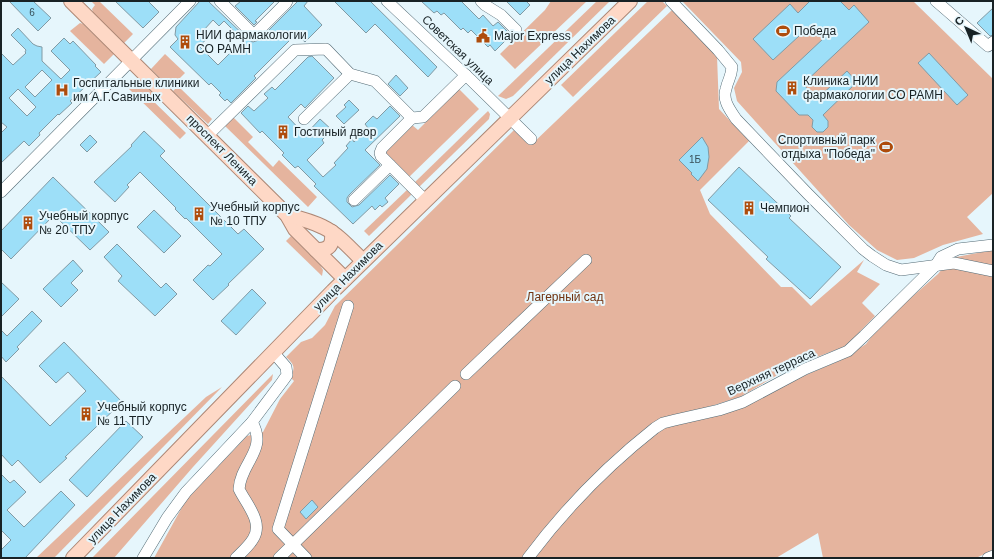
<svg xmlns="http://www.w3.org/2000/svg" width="994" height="559" font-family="Helvetica,sans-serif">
<rect width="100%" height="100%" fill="#e6f6fc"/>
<g fill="#e5b49e">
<path d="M91 1H99L133 34 124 43 93 13 92 9 95 5Z"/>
<path d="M551 1H587L515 69 500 54 545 10Z"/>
<path d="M597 1H610L513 96 506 99 498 96Z"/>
<path d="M648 1H662L667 6 573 97 561 85Z"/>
<path d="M684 1H913L993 79V193L967 217 983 234 943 245 914 258 897 260 877 250 849 225 737 101 734 88 742 72 741 62 683 2Z"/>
<path d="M672 10 717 56 719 109 749 141 700 190 710 214 781 287H792L811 306 864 260 857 272 880 284 862 303 875 316 846 346 796 365 774 377 740 397 654 424 523 558H154L186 500 247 436 263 432 280 399 294 381 290 377C296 368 294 364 286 357L301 342 312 338 325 325 335 306 515 129 531 145Z"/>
<path d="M80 23 83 24 114 54 104 64 70 31Z"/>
<path d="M165 54 185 73 170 88 151 69Z"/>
<path d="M139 79 153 93 149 97 186 133 180 139 129 89Z"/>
<path d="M178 86 212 119 208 124 173 91Z"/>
<path d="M459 89 479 109 408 178 384 153 412 125 418 130Z"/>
<path d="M488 111 490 114 489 119 417 189 413 184Z"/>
<path d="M233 117 253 137 248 142 273 167 279 160 317 197 308 207 225 126Z"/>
<path d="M408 189 413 193 369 236 364 231Z"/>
<path d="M291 236 320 265 323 270 322 276 286 241Z"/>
<path d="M993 250V550L976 558H823L818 533 776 558H534L559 524 625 459 660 429 794 380 841 360 866 344 880 325 938 274 951 258Z"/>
<path d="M273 374 272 380 193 467 114 558H92Z"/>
<path d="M222 387 54 558H36L206 397Z"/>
</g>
<g fill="#9ddff8" stroke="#819aa4" fill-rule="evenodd">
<path d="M9 1H33L51 18 38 31Z"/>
<path d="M115 1H148L159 12 143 28Z"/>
<path d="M200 1H208L249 40 253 42 259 40 298 1H308L304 6 322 25 305 42 296 34 254 76 256 78 231 103 227 99 225 101 219 95 221 93 211 83 209 85 170 47 178 39 175 35 176 27ZM213 20 219 26 224 21 243 40 218 65 199 46 209 37 203 31Z"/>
<path d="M241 1H275L255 21 257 22 254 25 235 6Z"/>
<path d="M334 1H370L437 67 428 77 375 24 366 33Z"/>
<path d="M421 1H461L479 19 483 15 493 26 498 22 509 33 506 36 508 38 495 51 490 45 488 47 471 30 468 33 463 28 461 30 444 13 441 15 437 11 434 13Z"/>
<path d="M506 1H526L530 5 520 15Z"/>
<path d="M810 1H840L849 10 854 5 869 22 803 84 817 99 847 71 857 82 823 115 828 121V127L823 132H817L812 127 813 120 808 115H799L776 91 777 82 824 38 812 24 773 60 753 39 790 4 798 13Z"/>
<path d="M993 8V35L990 36 977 23Z"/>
<path d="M18 28 33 44 37 46 42 47V61L61 79 70 70 51 51 64 38 70 44 73 41 96 65 95 66 101 72 70 101 72 103 59 115 58 114 39 133 40 135 29 146 24 141 1 163V133L7 127 1 122V53L13 65 26 53 25 52 26 50 11 35ZM42 70 52 80 35 97 25 87ZM18 89 36 107 27 116 9 98Z"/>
<path d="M929 53 968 95 957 105 918 63Z"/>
<path d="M312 56 334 78 305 108 301 104 288 117 305 135 320 119 332 130 322 140 324 143 307 160 323 177 336 165 334 163 348 148 346 146 352 139 354 142 368 128 365 124 373 116 377 119 390 106 400 116 365 150 380 165 349 195 347 198V202L352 207 359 205 390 175 399 184 385 198 388 202 382 207 380 205 375 210 372 206 353 224 314 186 316 184 298 166 295 168 282 155 284 153 262 131 260 133 241 113 248 106 254 111 268 98 264 94 272 87 275 90 308 57Z"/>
<path d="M396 75 408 88 400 96 388 84Z"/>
<path d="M349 100 359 110 344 124 336 116 346 107 344 105Z"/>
<path d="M144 131 165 151 160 156 238 234 244 229 264 249 228 284 229 285 213 300 193 280 208 265 210 266 222 254 186 218 185 219 175 209 176 208 140 172 127 185 129 187 115 202 94 182 132 146 131 145Z"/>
<path d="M90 135 97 142 87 152 80 145Z"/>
<path d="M702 137 708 147 709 157 707 169 698 181 691 174 692 173 679 160Z"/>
<path d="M739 167 791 216 789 218 841 267 810 299 766 259 768 257 708 200Z"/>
<path d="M53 177 109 232 90 250 54 215 11 259 1 249V231Z"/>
<path d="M154 210 181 236 164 253 137 227Z"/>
<path d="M117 244 161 288 166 283 177 294 155 316 118 281 122 276 104 257Z"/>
<path d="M73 260 83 271 71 283 78 290 61 307 43 289Z"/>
<path d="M1 282 19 299 1 317Z"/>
<path d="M252 289 266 303 236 335 221 321Z"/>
<path d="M32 311 42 321 17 347 19 349 6 362 1 356V330L7 336Z"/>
<path d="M64 342 122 402 65 457 67 458 40 483 18 460 12 466 1 454V376L50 426 86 391 68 372 56 383 39 366Z"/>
<path d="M126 421 143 437 87 497 69 480Z"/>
<path d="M1 474 10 483 14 480 26 492 7 510 24 527 61 491 75 505 25 558H1V550L11 540 1 530Z"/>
<path d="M312 500 318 507 306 519 300 512Z"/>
</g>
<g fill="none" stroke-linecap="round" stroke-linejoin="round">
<g stroke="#546b75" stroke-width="12">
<g id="minor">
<path d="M220 1 254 35 286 3 287 1"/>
<path d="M387 1 471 80 531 139"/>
<path d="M481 1 485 5 501 15 516 30"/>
<path d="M671 1 718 50 732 67C731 79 728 79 726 89 722 100 730 110 736 119L808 194 863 249 872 256 886 265 901 270 954 263 993 271"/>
<path d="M936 1 988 46 993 42"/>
<path d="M412 118 382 148 380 153 381 156 425 200"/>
<path d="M304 119 350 74"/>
<path d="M207 136 295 50 326 49 350 74 375 81 412 118 423 117 466 75"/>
<path d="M1 192 190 1"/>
<path d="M354 200 390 165"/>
<path d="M466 374 586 260"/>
<path d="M143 558 167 518 186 492 252 422 282 382 287 375 286 367 273 352"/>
<path d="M236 558C242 552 249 546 253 539 264 522 246 504 239 489 241 462 268 450 252 422"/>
<path d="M279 558 455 386"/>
<path d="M306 558 278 529 348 306"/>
<path d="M528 558C564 510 608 465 655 428L663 423 675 420 719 410 743 402 805 369 848 351 864 336 936 265 941 257 958 249 993 245"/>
<path d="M988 558 993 556"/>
</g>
</g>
<g stroke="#ad8775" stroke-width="16">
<g id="major">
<path d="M71 1 287 215 295 229 345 279"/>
<path d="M287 215C299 218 311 221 323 227 338 234 351 249 363 261"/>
<path d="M316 250C330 250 333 245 332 232"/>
<path d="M73 558 333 291 630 1"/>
</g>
</g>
<use href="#minor" stroke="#fff" stroke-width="11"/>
<use href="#major" stroke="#fed8c6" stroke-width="14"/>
</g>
<defs>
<g id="stadium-bare" transform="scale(1.08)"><path d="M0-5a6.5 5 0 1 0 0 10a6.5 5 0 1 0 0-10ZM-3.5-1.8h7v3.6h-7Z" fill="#ae4c0c" stroke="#e6f6fc" stroke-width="2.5" paint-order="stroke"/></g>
<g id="civic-bare" transform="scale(1.08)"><path d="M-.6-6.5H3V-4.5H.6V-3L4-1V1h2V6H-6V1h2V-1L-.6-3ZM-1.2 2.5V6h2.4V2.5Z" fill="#ae4c0c" stroke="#e6f6fc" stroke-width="2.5" paint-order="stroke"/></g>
<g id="building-bare" transform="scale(1.08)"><path d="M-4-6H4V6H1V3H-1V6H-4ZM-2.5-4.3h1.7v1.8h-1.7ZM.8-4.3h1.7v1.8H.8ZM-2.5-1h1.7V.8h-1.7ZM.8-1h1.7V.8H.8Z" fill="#ae4c0c" stroke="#e6f6fc" stroke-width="2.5" paint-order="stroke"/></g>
<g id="hospital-bare" transform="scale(1.08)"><path d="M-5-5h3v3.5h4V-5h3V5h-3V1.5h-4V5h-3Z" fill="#ae4c0c" stroke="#e6f6fc" stroke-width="2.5" paint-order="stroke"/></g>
</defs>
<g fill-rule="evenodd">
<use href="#stadium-bare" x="783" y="31"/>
<use href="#civic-bare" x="483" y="36"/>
<use href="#building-bare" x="185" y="42"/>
<use href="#building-bare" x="792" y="88"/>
<use href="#hospital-bare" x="62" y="90"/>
<use href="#building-bare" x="283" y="132"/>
<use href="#stadium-bare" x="886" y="147"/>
<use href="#building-bare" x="749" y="208"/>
<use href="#building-bare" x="199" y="214"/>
<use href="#building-bare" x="28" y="223"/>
<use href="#building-bare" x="86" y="414"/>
</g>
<g text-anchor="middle" stroke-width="4" stroke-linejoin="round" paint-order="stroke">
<g font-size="10" fill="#39515a">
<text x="32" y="16">6</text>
<text x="695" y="163">1Б</text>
</g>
<g font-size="12" fill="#182225" stroke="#e6f6fc" text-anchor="start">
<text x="794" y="35">Победа</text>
<text x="196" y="39">НИИ фармакологии<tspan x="196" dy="14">СО РАМН</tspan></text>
<text x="494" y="40">Major Express</text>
<text x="803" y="85">Клиника НИИ<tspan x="803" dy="14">фармакологии СО РАМН</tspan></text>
<text x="73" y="87">Госпитальные клиники<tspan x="73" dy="14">им А.Г.Савиных</tspan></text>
<text x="294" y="136">Гостиный двор</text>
<text x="875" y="144" text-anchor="end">Спортивный парк<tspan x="875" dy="14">отдыха "Победа"</tspan></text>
<text x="210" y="211">Учебный корпус<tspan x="210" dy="14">№ 10 ТПУ</tspan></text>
<text x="760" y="212">Чемпион</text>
<text x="39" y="220">Учебный корпус<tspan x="39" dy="14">№ 20 ТПУ</tspan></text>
<text x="97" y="411">Учебный корпус<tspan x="97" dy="14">№ 11 ТПУ</tspan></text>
</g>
<g font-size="12" fill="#182225" stroke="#e6f6fc">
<text transform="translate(458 50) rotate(44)" y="4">Советская улица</text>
<text transform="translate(580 50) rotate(-44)" y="4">улица Нахимова</text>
<text transform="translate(222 150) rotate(45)" y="4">проспект Ленина</text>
<text transform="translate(348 276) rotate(-45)" y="4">улица Нахимова</text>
<text transform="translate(771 372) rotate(-25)" y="4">Верхняя терраса</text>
<text transform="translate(122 508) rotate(-46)" y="4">улица Нахимова</text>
</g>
<g font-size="12" fill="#713310" stroke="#e6f6fc">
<text x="565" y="301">Лагерный сад</text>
</g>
</g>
<rect width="994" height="559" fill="none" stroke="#182225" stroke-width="4"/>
<g transform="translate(966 28) rotate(316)" stroke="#e6f6fc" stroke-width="3" paint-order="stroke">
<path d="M0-3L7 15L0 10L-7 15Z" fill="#182225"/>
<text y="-6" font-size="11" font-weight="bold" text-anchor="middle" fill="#182225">С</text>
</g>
</svg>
